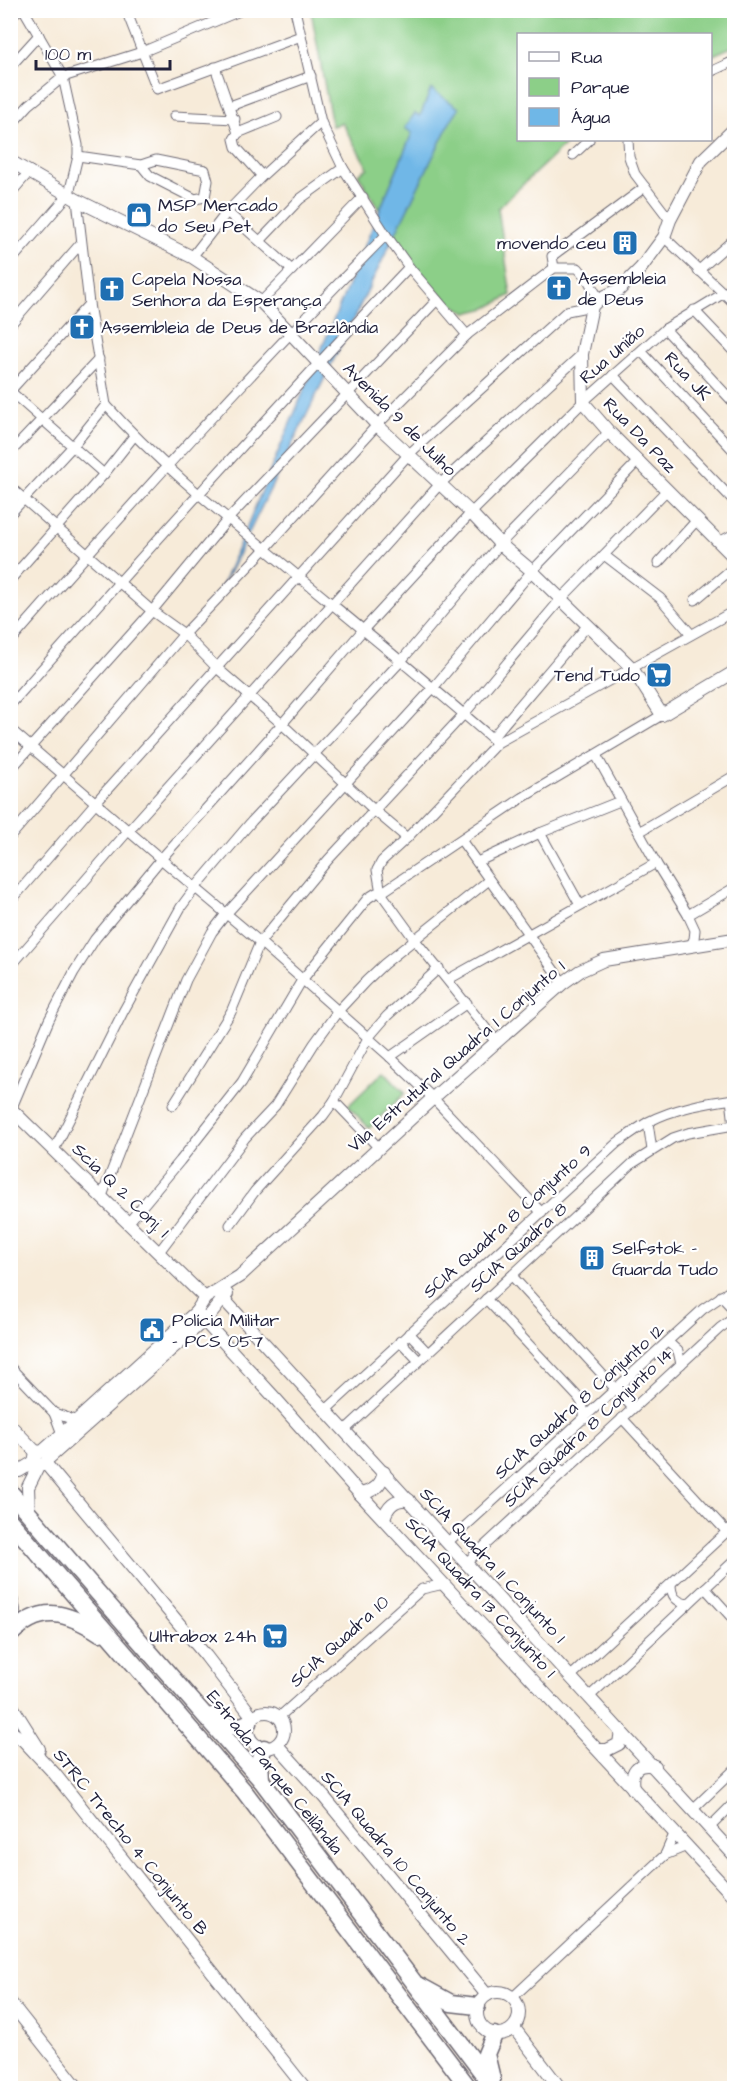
<svg xmlns="http://www.w3.org/2000/svg" width="745" height="2099" font-family="'Architects Daughter',sans-serif">
<rect width="100%" height="100%" fill="#fff"/>
<filter id="ink" filterUnits="userSpaceOnUse"><feTurbulence type="fractalNoise" baseFrequency=".0167" numOctaves="2"/><feDisplacementMap in="SourceGraphic" scale="12" xChannelSelector="R" yChannelSelector="G"/><feConvolveMatrix kernelMatrix="1 2 1 2 8 2 1 2 1" color-interpolation-filters="sRGB"/></filter>
<filter id="wash" filterUnits="userSpaceOnUse"><feTurbulence type="fractalNoise" baseFrequency=".008" numOctaves="4" result="noise"/><feDisplacementMap in="SourceGraphic" scale="24" xChannelSelector="R" yChannelSelector="G"/><feGaussianBlur stdDeviation="1.35" result="paint"/><feColorMatrix in="noise" values="0 0 0 0 0 0 0 0 0 0 0 0 0 0 0 0 0 1.4 0 .05"/><feComposite in="paint" operator="in"/></filter>
<g filter="url(#wash)">
<rect width="100%" height="100%" fill="#f7ebd9"/>
<g fill="#8ccf88" stroke="#577862" stroke-width="1.5">
<path d="M311 11H734V46L711 56 710 34H518V140H570L498 208 511 295 487 308 467 313C419 289 386 219 358 174L368 168 342 123 332 126Z"/>
<path d="M384 1071 405 1093 369 1128 348 1106Z"/>
</g>
<path fill="#6fb7e7" stroke="#486c91" stroke-width="1.5" d="M431 89 459 108 450 122 216 600 412 133 405 128 415 113 420 116Z"/>
</g>
<g filter="url(#ink)">
<g fill="none" stroke-linecap="round" stroke-linejoin="round">
<g stroke="#6d6872" stroke-width="11">
<g id="street">
<path d="M126 10 157 89 301 36"/>
<path d="M295 10 321 122 343 168 386 235 409 267 467 335"/>
<path d="M10 16 19 10"/>
<path d="M10 67 39 35"/>
<path d="M215 67 238 133"/>
<path d="M710 72 734 61"/>
<path d="M230 106 311 76"/>
<path d="M174 116 235 119"/>
<path d="M10 126 29 105 63 77 142 52 242 10"/>
<path d="M628 140 629 157 635 174 670 220"/>
<path d="M573 155 589 140"/>
<path d="M78 156 141 165 150 176 195 199 205 197 208 181 205 170 156 160 141 165"/>
<path d="M262 176 236 147 234 139 238 133 277 117"/>
<path d="M10 194 30 171"/>
<path d="M77 200 89 304 106 405"/>
<path d="M227 212 292 270"/>
<path d="M664 237 734 303"/>
<path d="M260 241 300 199 343 168"/>
<path d="M192 257 227 212 262 176 321 122"/>
<path d="M10 262 69 194 78 156V145L63 77 24 10"/>
<path d="M554 268 552 256 645 187"/>
<path d="M698 271 734 239"/>
<path d="M261 302 363 197"/>
<path d="M694 310 734 352"/>
<path d="M10 325 81 243"/>
<path d="M665 329 734 403"/>
<path d="M641 351 734 451"/>
<path d="M613 375 734 501"/>
<path d="M10 391 104 474"/>
<path d="M10 391 89 304"/>
<path d="M106 405C154 458 208 503 264 548 342 613 421 676 497 743"/>
<path d="M10 453 99 359"/>
<path d="M10 487 152 611 184 634 217 668 282 724 375 811 407 838"/>
<path d="M10 514 73 446 106 405"/>
<path d="M719 542 734 534"/>
<path d="M604 555 660 598 691 634"/>
<path d="M658 563 697 520"/>
<path d="M10 580 104 474 134 436"/>
<path d="M695 600 734 567"/>
<path d="M10 642C132 503 256 366 386 235"/>
<path d="M10 705C141 557 273 410 409 267"/>
<path d="M10 729 161 859 260 942 390 1057 433 1098 542 1213"/>
<path d="M492 738 588 625"/>
<path d="M596 755 656 863 688 915 695 930 694 939 690 947"/>
<path d="M10 770 152 611 228 519 437 300"/>
<path d="M639 832 734 776"/>
<path d="M540 833 580 905"/>
<path d="M10 837 184 634 265 549 377 425 467 335 554 268H578L588 280 599 299"/>
<path d="M461 840 563 983"/>
<path d="M477 862 540 833 620 801"/>
<path d="M10 902 96 802 409 454 567 311 592 306"/>
<path d="M688 915 734 888"/>
<path d="M10 967 129 830 440 484 582 354"/>
<path d="M449 979 656 863"/>
<path d="M496 1041 415 940 381 893 377 870 382 861 407 838 497 743 734 611"/>
<path d="M390 1057 467 1003"/>
<path d="M731 1099 734 1125"/>
<path d="M334 1101 379 1148"/>
<path d="M173 1105 231 1012 260 942 328 860 464 714 561 599 667 490"/>
<path d="M10 1112 49 1020 74 972 95 939 161 859 282 724 363 630 471 513 583 402 665 329 734 287"/>
<path d="M648 1123 652 1150"/>
<path d="M54 1150 123 1012 181 907 195 888 252 821 401 661 500 544 609 432"/>
<path d="M102 1196 186 980 212 932 226 914 433 688 532 571 639 460"/>
<path d="M129 1222 180 1161 242 1082 302 980 368 898 376 893H381L522 798 662 715"/>
<path d="M230 1225 255 1191 323 1116 334 1101 368 1038 387 1016 439 968"/>
<path d="M159 1252 245 1138 275 1106 314 1044 338 1011 366 981 384 964 489 880"/>
<path d="M512 1276 633 1408"/>
<path d="M721 1296 734 1310"/>
<path d="M486 1299 578 1397 582 1403 585 1419"/>
<path d="M409 1333 428 1353"/>
<path d="M400 1341 419 1361"/>
<path d="M668 1342 678 1351 681 1364"/>
<path d="M10 1367 54 1413 62 1434"/>
<path d="M326 1410 617 1143C627 1136 638 1128 648 1122 675 1108 705 1103 734 1099"/>
<path d="M54 1413 77 1421"/>
<path d="M622 1418 727 1532"/>
<path d="M345 1430 633 1163 673 1138 688 1133 734 1125"/>
<path d="M553 1447C551 1459 552 1465 563 1471"/>
<path d="M448 1542 703 1309 734 1288"/>
<path d="M466 1563 720 1328 734 1318"/>
<path d="M671 1584C671 1596 676 1602 688 1604"/>
<path d="M705 1588 734 1620"/>
<path d="M571 1676 734 1525"/>
<path d="M590 1696 734 1561"/>
<path d="M278 1718 422 1589 444 1584"/>
<path d="M692 1810 734 1770"/>
<path d="M709 1828 734 1803"/>
<path d="M665 1855 675 1832"/>
<path d="M512 1998 665 1855 687 1846"/>
</g>
</g>
<g stroke="#6d6872" stroke-width="14">
<g id="secondary">
<path d="M734 129 701 161 670 220 664 237 641 268 619 290 599 299 592 306 582 354 583 402 609 432 734 557"/>
<path d="M10 161 77 200 192 257 261 302 377 425 471 513 500 544 532 571 632 668 662 715 734 672"/>
<path d="M10 1108 205 1298"/>
<path d="M217 1292 734 1855"/>
<path d="M196 1312 274 1397 360 1494 734 1897"/>
<path d="M10 1425 36 1452"/>
<path d="M43 1451 48 1455 46 1464 39 1465 34 1462 36 1452 43 1451 62 1434 196 1312 205 1298 240 1276 433 1098 563 983 580 971 604 960 734 939"/>
<path d="M49 1458 211 1314 227 1294"/>
<path d="M46 1464 206 1656 252 1716"/>
<path d="M10 1472 19 1471 34 1462"/>
<path d="M360 1494C374 1491 381 1486 384 1472"/>
<path d="M29 1513 28 1487 39 1465"/>
<path d="M384 1519C387 1506 395 1498 409 1500"/>
<path d="M10 1594 14 1610 10 1631"/>
<path d="M10 1703 39 1749"/>
<circle cx="266" cy="1730" r="18"/>
<path d="M10 1731 23 1740 54 1773 305 2088"/>
<path d="M277 1745 324 1797 487 1995"/>
<path d="M599 1750H607L619 1744 621 1730"/>
<path d="M633 1789C630 1771 636 1762 655 1766"/>
<circle cx="498" cy="2013" r="21"/>
<path d="M10 2002 78 2088"/>
<path d="M514 2028 560 2088"/>
</g>
</g>
<g stroke="#6d6872" stroke-width="19">
<g id="highway">
<path d="M10 1492 261 1780 494 2088"/>
<path d="M10 1521 244 1791 469 2088"/>
<path d="M10 1635C41 1603 67 1612 100 1633"/>
<path d="M212 1716C227 1725 231 1731 248 1723"/>
<path d="M261 1780 260 1758 264 1748"/>
<path d="M420 1986 451 2003 477 2006"/>
<path d="M492 2079 486 2054 494 2035"/>
</g>
</g>
<use href="#street" stroke="#fff" stroke-width="9"/>
<use href="#secondary" stroke="#fff" stroke-width="12"/>
<use href="#highway" stroke="#fff" stroke-width="16"/>
</g>
</g>
<defs>
<g id="shop-square" transform="scale(1.35)"><rect x="-9" y="-9" width="18" height="18" rx="4" fill="#1f6fb2" stroke="#fff"/><path d="M-5-2.5h2.3a2.7 3.5 0 0 1 5.4 0H5L5.5 6h-11ZM-1.5-2.5h3a1.5 2.3 0 0 0-3 0Z" fill="#fff"/></g>
<g id="building-square" transform="scale(1.35)"><rect x="-9" y="-9" width="18" height="18" rx="4" fill="#1f6fb2" stroke="#fff"/><path d="M-4-6H4V6H1V3H-1V6H-4ZM-2.5-4.3h1.7v1.8h-1.7ZM.8-4.3h1.7v1.8H.8ZM-2.5-1h1.7V.8h-1.7ZM.8-1h1.7V.8H.8Z" fill="#fff"/></g>
<g id="church-square" transform="scale(1.35)"><rect x="-9" y="-9" width="18" height="18" rx="4" fill="#1f6fb2" stroke="#fff"/><path d="M-1.2-6h2.4v3.5h3.3v2.4h-3.3V6h-2.4V-.1h-3.3v-2.4h3.3Z" fill="#fff"/></g>
<g id="supermarket-square" transform="scale(1.35)"><rect x="-9" y="-9" width="18" height="18" rx="4" fill="#1f6fb2" stroke="#fff"/><path d="M-6-5.5h2.5l.6 2H6L4.5 2H-2.5L-4.4-4H-6ZM-1.5 3.2a1.3 1.3 0 1 0 .1 0ZM3 3.2a1.3 1.3 0 1 0 .1 0Z" fill="#fff"/></g>
<g id="civic-square" transform="scale(1.35)"><rect x="-9" y="-9" width="18" height="18" rx="4" fill="#1f6fb2" stroke="#fff"/><path d="M-.6-6.5H3V-4.5H.6V-3L4-1V1h2V6H-6V1h2V-1L-.6-3ZM-1.2 2.5V6h2.4V2.5Z" fill="#fff"/></g>
</defs>
<g fill-rule="evenodd">
<use href="#shop-square" x="139" y="215"/>
<use href="#building-square" x="625" y="243"/>
<use href="#church-square" x="559" y="288"/>
<use href="#church-square" x="112" y="289"/>
<use href="#church-square" x="82" y="327"/>
<use href="#supermarket-square" x="659" y="675"/>
<use href="#building-square" x="592" y="1258"/>
<use href="#civic-square" x="152" y="1330"/>
<use href="#supermarket-square" x="275" y="1636"/>
</g>
<g text-anchor="middle" stroke-width="4.5" stroke-linejoin="round" paint-order="stroke">
<g font-size="18" fill="#22223b" stroke="#fff" text-anchor="start">
<text x="158" y="211">MSP Mercado<tspan x="158" dy="21">do Seu Pet</tspan></text>
<text x="606" y="249" text-anchor="end">movendo ceu</text>
<text x="578" y="284">Assembleia<tspan x="578" dy="21">de Deus</tspan></text>
<text x="132" y="285">Capela Nossa<tspan x="132" dy="21">Senhora da Esperança</tspan></text>
<text x="101" y="333">Assembleia de Deus de Brazlândia</text>
<text x="640" y="681" text-anchor="end">Tend Tudo</text>
<text x="612" y="1254">Selfstok -<tspan x="612" dy="21">Guarda Tudo</tspan></text>
<text x="172" y="1326">Polícia Militar<tspan x="172" dy="21">- PCS 057</tspan></text>
<text x="256" y="1642" text-anchor="end">Ultrabox 24h</text>
</g>
<g font-size="18" fill="#22223b" stroke="#fff">
<text transform="translate(612 354) rotate(-41)" y="6">Rua União</text>
<text transform="translate(688 376) rotate(47)" y="6">Rua JK</text>
<text transform="translate(400 419) rotate(45)" y="6">Avenida 9 de Julho</text>
<text transform="translate(640 435) rotate(46)" y="6">Rua Da Paz</text>
<text transform="translate(456 1056) rotate(-41)" y="6">Vila Estrutural Quadra 1 Conjunto 1</text>
<text transform="translate(121 1190) rotate(44)" y="6">Scia Q 2 Conj. 1</text>
<text transform="translate(507 1221) rotate(-42)" y="6">SCIA Quadra 8 Conjunto 9</text>
<text transform="translate(518 1247) rotate(-42)" y="6">SCIA Quadra 8</text>
<text transform="translate(579 1401) rotate(-42)" y="6">SCIA Quadra 8 Conjunto 12</text>
<text transform="translate(588 1427) rotate(-43)" y="6">SCIA Quadra 8 Conjunto 14</text>
<text transform="translate(493 1565) rotate(47)" y="6">SCIA Quadra 11 Conjunto 1</text>
<text transform="translate(481 1597) rotate(47)" y="6">SCIA Quadra 13 Conjunto 1</text>
<text transform="translate(339 1641) rotate(-42)" y="6">SCIA Quadra 10</text>
<text transform="translate(275 1772) rotate(51)" y="6">Estrada Parque Ceilândia</text>
<text transform="translate(131 1842) rotate(51)" y="6">STRC Trecho 4 Conjunto B</text>
<text transform="translate(396 1858) rotate(50)" y="6">SCIA Quadra 10 Conjunto 2</text>
</g>
</g>
<rect width="745" height="2099" fill="none" stroke="#fff" stroke-width="36"/>
<rect x="517" y="33" width="195" height="108" fill="#ffffff" stroke="#a7a7b1" stroke-width="1.5"/>
<rect x="529" y="52" width="30" height="9" fill="#ffffff" stroke="#a7a7b1" stroke-width="1.5"/>
<text x="571" y="63" font-size="18" fill="#22223b">Rua</text>
<rect x="529" y="78" width="30" height="18" fill="#8ccf88" stroke="#a7a7b1" stroke-width="1.5"/>
<text x="571" y="93" font-size="18" fill="#22223b">Parque</text>
<rect x="529" y="108" width="30" height="18" fill="#6fb7e7" stroke="#a7a7b1" stroke-width="1.5"/>
<text x="571" y="123" font-size="18" fill="#22223b">Água</text>
<path d="M36 60v9h134v-9" fill="none" stroke="#22223b" stroke-width="3"/>
<text x="45" y="60" font-size="18" fill="#22223b" stroke="#ffffff" stroke-width="4.5" paint-order="stroke">100 m</text>
</svg>
